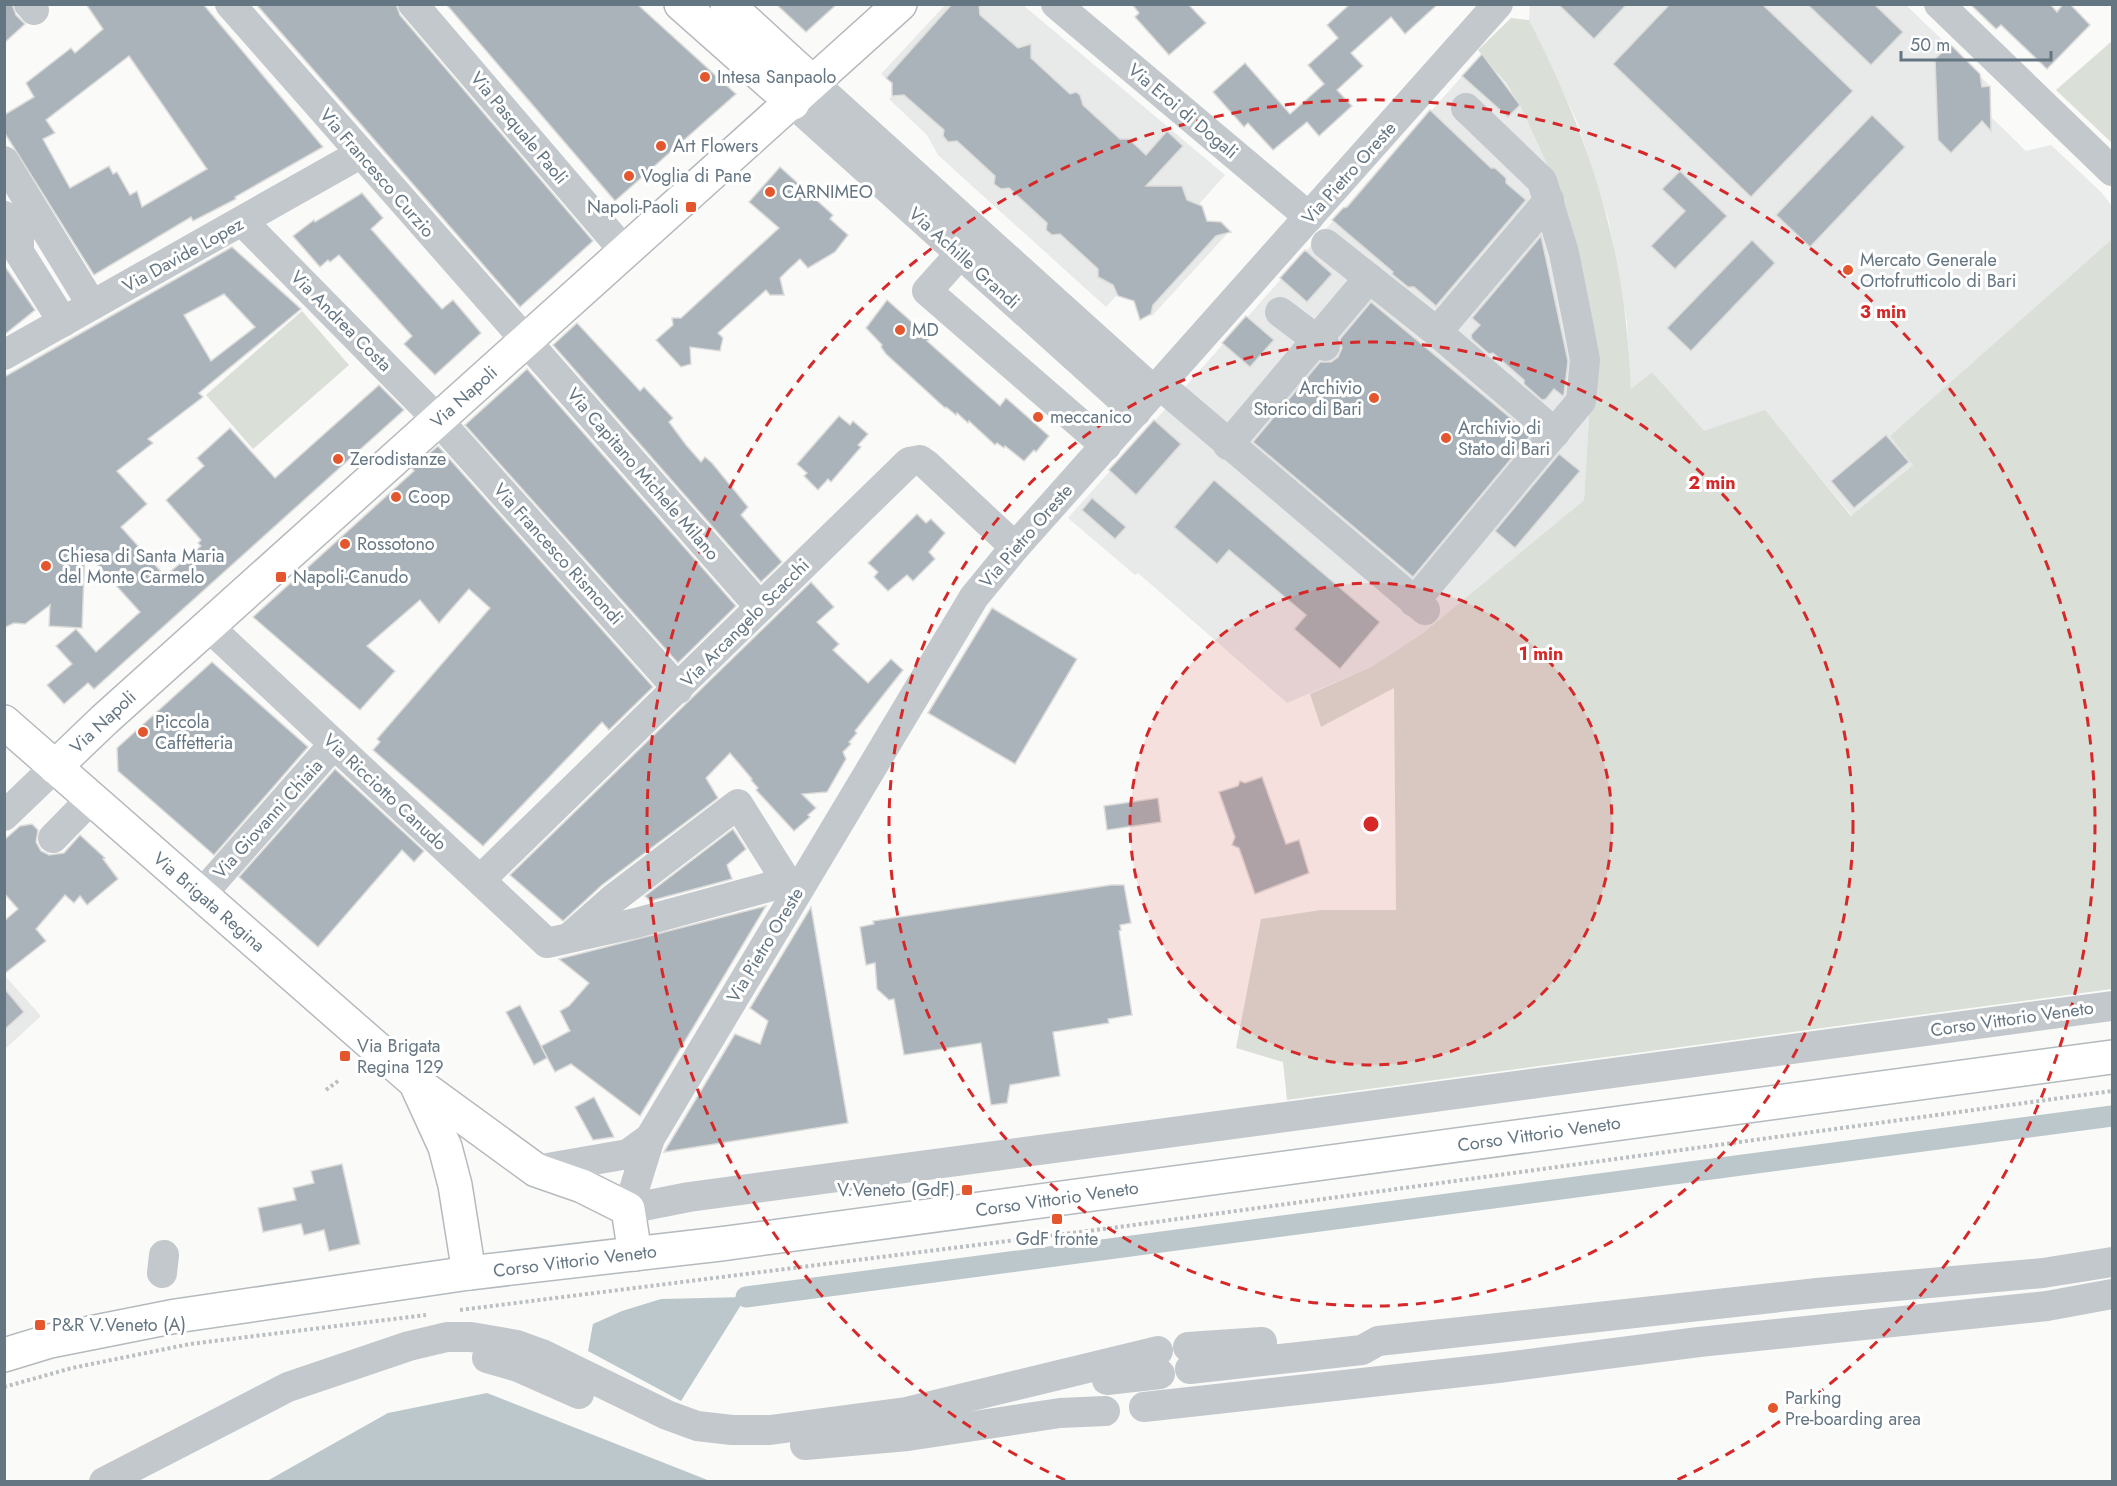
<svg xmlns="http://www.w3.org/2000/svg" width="2117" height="1486" font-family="Jost,sans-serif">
<rect width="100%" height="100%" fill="#fafaf8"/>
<g fill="#e8e9e9">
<path d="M1530 4 1906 5 1988 84 1986 112 2026 151 2051 145 2101 192 2112 206V239L1891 436 1914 464 1852 516 1765 411 1703 432 1652 372 1631 389 1627 323 1609 222 1578 124 1529 20Z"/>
<path d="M945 5H1023L1225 175 1200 203 1203 209 1202 215 1211 223 1221 222 1226 235 1152 316 1138 313V304L1128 295 1123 298 1117 295 1106 307 938 155 927 135 889 99 895 94 893 84 881 74Z"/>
<path d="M1482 54 1520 105 1558 189 1591 382 1584 500 1423 633 1371 667 1287 703 1138 573 1135 575 1068 518Z"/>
<path d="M4 975 41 1016 5 1049H4Z"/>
</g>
<g fill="#dadfd7">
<path d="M1511 18 1529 20C1593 146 1625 247 1631 389L1652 372 1704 431 1765 410 1851 516 1913 465 1890 436 2112 239V989L1287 1100 1283 1062 1236 1048 1261 919 1321 910H1396L1394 688 1321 727 1310 694 1371 667 1423 633 1584 500 1591 382 1558 189 1520 105 1506 83 1478 50Z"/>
<path d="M2112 41V143L2056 90Z"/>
<path d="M302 311 349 365 253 449 206 395Z"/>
</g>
<g fill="#bbc7cb">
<path d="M746 1297 681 1401 588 1351 593 1324 622 1311 661 1299Z"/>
<path d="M487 1393 710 1481H267L388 1413Z"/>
</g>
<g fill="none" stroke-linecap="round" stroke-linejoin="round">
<path stroke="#bbc7cb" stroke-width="21" d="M746 1297 2112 1116"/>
</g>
<g fill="#aab3b9" stroke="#dcdcda" stroke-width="1.5" fill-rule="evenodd">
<path d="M4 4H12L16 15 25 24 4 43Z"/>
<path d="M86 4H203L323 147 235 197 236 199 193 221 191 217 94 275 4 132V115L34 97 26 83 71 48 75 53 103 29ZM129 56 207 169 142 207 137 191 130 195 117 172 113 174 109 166 70 188 43 139 55 133 46 120Z"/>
<path d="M256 4H396L400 15 593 241 520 307Z"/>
<path d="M446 4H637L736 94 615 201Z"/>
<path d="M776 4H837L806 32Z"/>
<path d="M952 4H979L980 15 1018 48 1031 44V58L1070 94 1076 92 1080 95 1083 105 1120 139H1129L1146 155 1167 131 1183 146 1146 186H1182L1187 200 1202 206 1207 221 1221 222 1231 232 1216 236 1153 305 1151 314 1140 320 1134 301 1118 296 1113 285 1098 277V269L1060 234 1052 235 1046 230 1047 223 1009 188 1001 189 994 184 995 176 957 141 948 142 943 136 944 130 904 95 892 96V83L886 78Z"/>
<path d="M1132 4H1188L1206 23 1169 55 1135 17 1139 13Z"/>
<path d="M1350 4H1438L1405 34 1391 17 1351 53 1363 66 1337 90 1352 106 1319 136 1307 122 1273 150 1248 123 1244 127 1213 92 1245 63 1290 114 1324 84 1308 65 1338 38 1327 25Z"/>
<path d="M1558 4H1627L1594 39Z"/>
<path d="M1670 4H1762L1853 91 1751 197 1613 64Z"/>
<path d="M1807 4H1874L1903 32 1871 65Z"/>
<path d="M1970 4H2050L2057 12 2063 4H2070L2090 25 2047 69 2001 25 1996 29Z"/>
<path d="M1950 44 1980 74 1982 87 1990 86 1991 131 1982 121 1951 153 1938 140 1935 59Z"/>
<path d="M1482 54 1520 105 1508 117 1462 76Z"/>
<path d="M1430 110 1491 168H1495L1506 178V183L1526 200 1436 306 1414 287H1408L1392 274 1393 272 1332 220 1343 208 1347 207Z"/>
<path d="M1872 115 1905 147 1810 247 1776 215Z"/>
<path d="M780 167 833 215 830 219 848 235 835 252 808 268 800 259 788 270 780 278 784 295H770L766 290 718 333 723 338 720 351 690 347 691 364 681 367 656 340 673 325 672 318H681L779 228 749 202Z"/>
<path d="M1680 171 1727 216 1675 269 1651 246 1685 211 1662 189Z"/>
<path d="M362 193 383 218 371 229 442 309 453 300 481 333 435 375 404 344 412 336 339 255 330 262 328 260 320 267 293 236 314 220 315 222Z"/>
<path d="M1541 236 1568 361 1564 394 1563 396 1554 389 1546 399 1542 400 1524 384V380L1493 353 1489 354 1472 339 1471 335 1480 325 1472 318Z"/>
<path d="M1752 240 1775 263 1691 351 1667 328Z"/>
<path d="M232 247 301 309 199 393 203 397 148 439 153 443 117 471 147 504 121 527 165 576 201 546 198 543 201 540 166 500 204 466 197 458 230 428 275 478 379 385 404 410 94 689 88 683 64 704 47 685 72 664 56 646 76 629 96 652 140 612 85 551 82 628 49 626 50 605 25 624 14 623 4 628V377ZM224 294 255 327 211 361 184 315Z"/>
<path d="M1305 250 1332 274 1307 302 1280 278Z"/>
<path d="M4 265 35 310 4 335Z"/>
<path d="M887 300 930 338 927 341 1000 406 1006 398 1049 436 1036 452 1034 450 1024 461 1005 446 1004 448 997 443 995 445 969 421 968 423 957 413 956 415 946 407 945 408 886 354 881 347 882 345 866 328Z"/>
<path d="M1371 302 1531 435 1413 577 1253 442 1320 362H1331L1338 357 1342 348 1340 339Z"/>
<path d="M1246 316 1274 340 1250 367 1222 343Z"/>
<path d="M577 323 640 391 644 387 673 418 669 422 686 445 701 462 705 457 712 463 748 507 741 515 782 562 761 582 553 345Z"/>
<path d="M527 369 736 606 678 663 465 425Z"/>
<path d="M839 416 850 425 853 421 868 434 858 445 861 447 831 482 828 479 818 490 804 476 807 473 797 464Z"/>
<path d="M1154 420 1181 444 1136 495 1109 470Z"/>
<path d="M1886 435 1909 462 1854 508 1831 481Z"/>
<path d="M438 446 653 687 609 730 602 722 483 846 373 750 380 742 377 739 490 608 469 589 439 623 420 600 367 646 395 671 360 710 253 617 414 471 412 468Z"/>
<path d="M1559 454 1580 471 1515 548 1495 531Z"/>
<path d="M1214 480 1380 622 1340 669 1294 629 1306 615 1229 550 1217 564 1174 527Z"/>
<path d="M1092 498 1126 527 1115 539 1082 510Z"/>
<path d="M917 514 926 523 931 519 945 533 929 552 935 559 913 581 907 575 888 591 874 577 878 572 868 563Z"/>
<path d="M811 582 834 607 817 622 839 644 833 650 868 683 891 659 903 670 855 731 857 733 849 742 851 744 843 752 846 759 827 792 802 794 816 808 808 815 810 817 794 831 756 790 758 788 751 780 752 779 730 753 706 778 718 798 602 885 563 921 510 875Z"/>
<path d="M992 608 1077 659 1015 764 928 713Z"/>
<path d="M212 662 308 747 214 855 118 771 117 748Z"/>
<path d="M335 769 424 851 414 862 402 850 318 947 239 877Z"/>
<path d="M1262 777 1286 844 1299 840 1309 873 1255 894 1239 848 1232 845 1235 837 1219 792 1238 786 1240 781 1245 783Z"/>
<path d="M1158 798 1161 822 1107 830 1104 806Z"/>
<path d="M32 824 38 830 36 842 41 851 49 855 64 853 80 835 105 858 103 859 118 879 87 905 80 896 74 903 65 895 36 929 46 941 4 974V921L18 909 4 893V840L20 826Z"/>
<path d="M733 829 746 849 727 865 732 879 650 901 645 896Z"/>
<path d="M1111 885H1124L1131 923 1120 925 1121 930 1119 931 1132 1015 1108 1019 1109 1023 1053 1032 1060 1076 1010 1085 1007 1103 991 1105 981 1043 904 1055 894 999 889 1000 877 989 875 963 866 965 860 927 874 924 873 921Z"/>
<path d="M766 906 640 1116 571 1064 555 1072 541 1046 570 1031 560 1011 569 1006 589 983 559 959Z"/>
<path d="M811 907 848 1123 664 1152 735 1034 760 1044 768 1021 750 1008Z"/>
<path d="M4 988 24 1012 4 1030Z"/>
<path d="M520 1005 547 1058 534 1065 506 1012Z"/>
<path d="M594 1097 614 1137 593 1140 575 1107Z"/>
<path d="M342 1164 360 1244 329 1251 324 1230 304 1235 301 1224 263 1232 258 1208 296 1200 293 1188 314 1183 311 1171Z"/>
</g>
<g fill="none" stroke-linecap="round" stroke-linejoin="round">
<g stroke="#b5babe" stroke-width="36">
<g id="major">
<path d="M681 4 793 103"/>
<path d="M727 4 812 82"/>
<path d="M4 722 414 1081 536 1170 582 1186 628 1209 635 1254"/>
<path d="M55 767 104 720 900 4"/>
<path d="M418 1088 445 1147 455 1185 469 1273"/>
<path d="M4 1355 50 1341 176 1316 469 1273 720 1244 2112 1057"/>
</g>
</g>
<g stroke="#bbbfc2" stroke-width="4" stroke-dasharray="3 3" stroke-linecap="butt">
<path d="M326 1090 338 1081"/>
<path d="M460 1310 1119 1227 2112 1091"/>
<path d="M4 1387 72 1368 190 1344 426 1315"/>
</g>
<g stroke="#c3c8cc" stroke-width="30">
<path d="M29 4 34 10"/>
<path d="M230 4 760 607"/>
<path d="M413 4 625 252"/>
<path d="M1056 4 1309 217"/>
<path d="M1939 4 2112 171"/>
<path d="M812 82 1154 391"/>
<path d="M793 103 1136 412"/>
<path d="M4 161 92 305"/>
<path d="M4 216 19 235V252L63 322"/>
<path d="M243 222 438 420 678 689"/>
<path d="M1326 244 1437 332 1555 433"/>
<path d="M960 254 927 291 1106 446"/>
<path d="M1280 312 1325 346"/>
<path d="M1437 332 1549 200"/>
<path d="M4 355 360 154"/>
<path d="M1160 385 1425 610"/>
<path d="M1228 445 1369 278"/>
<path d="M1414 602 1581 401 1585 360 1579 328 1564 253 1542 181 1466 108"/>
<path d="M209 627 547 943 636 923 787 882 799 888"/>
<path d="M4 816 55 767"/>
<path d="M53 838 92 798"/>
<path d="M480 880 909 462 920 460 927 465 1015 547"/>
<path d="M201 895 334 744"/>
<path d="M570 937 613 899 738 804 787 882"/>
<path d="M536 1170 628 1154 650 1138"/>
<path d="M628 1209 689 1197 2112 1006"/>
<path d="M628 1209 650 1138 974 597 1015 547 1498 4"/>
<path d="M162 1273 164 1255"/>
<path d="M1188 1347 1262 1342"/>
<path d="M487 1358 518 1367 579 1394"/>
<path d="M1190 1369 1362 1350 1378 1341 1817 1293 2043 1273 2112 1262"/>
<path d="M1107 1380 1160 1374"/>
<path d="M1144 1407 1498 1368 1699 1342 2047 1306 2112 1294"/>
<path d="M805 1445 908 1436 1060 1413 1105 1411"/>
<path d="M104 1482 288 1387 409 1346 447 1337H471L517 1345 542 1354 667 1415 697 1426 732 1430H770L906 1412 1158 1351"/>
</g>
<use href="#major" stroke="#fff" stroke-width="33"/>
</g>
<circle cx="1371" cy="824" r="241" fill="#d62828" fill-opacity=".12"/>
<g fill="none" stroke="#d62828" stroke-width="3" stroke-dasharray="10 8">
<circle cx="1371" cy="824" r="241"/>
<circle cx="1371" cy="824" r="482"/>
<path d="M1065 1480A724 724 0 1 1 1677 1480"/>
</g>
<g fill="#e4572e" stroke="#fff" stroke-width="2">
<circle cx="705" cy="77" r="6"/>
<circle cx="661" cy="146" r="6"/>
<circle cx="629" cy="176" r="6"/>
<circle cx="770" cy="192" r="6"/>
<rect x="685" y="201" width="12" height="12" rx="3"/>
<circle cx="1848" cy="270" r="6"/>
<circle cx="900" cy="330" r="6"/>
<circle cx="1374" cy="398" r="6"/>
<circle cx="1038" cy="417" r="6"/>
<circle cx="1446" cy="438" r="6"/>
<circle cx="338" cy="459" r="6"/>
<circle cx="396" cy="497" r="6"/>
<circle cx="345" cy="544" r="6"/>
<circle cx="46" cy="566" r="6"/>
<rect x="275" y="571" width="12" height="12" rx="3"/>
<circle cx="143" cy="732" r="6"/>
<rect x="339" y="1050" width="12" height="12" rx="3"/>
<rect x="961" y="1184" width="12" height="12" rx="3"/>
<rect x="1051" y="1213" width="12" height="12" rx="3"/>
<rect x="34" y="1319" width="12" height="12" rx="3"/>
<circle cx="1773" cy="1408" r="6"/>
</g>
<g text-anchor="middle" stroke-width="6" stroke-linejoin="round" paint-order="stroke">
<g font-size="18" fill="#657683" stroke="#fff" text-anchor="start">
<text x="717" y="83">Intesa Sanpaolo</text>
<text x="673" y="152">Art Flowers</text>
<text x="641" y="182">Voglia di Pane</text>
<text x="782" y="198">CARNIMEO</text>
<text x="679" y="213" text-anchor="end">Napoli-Paoli</text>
<text x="1860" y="266">Mercato Generale<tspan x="1860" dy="21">Ortofrutticolo di Bari</tspan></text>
<text x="912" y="336">MD</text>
<text x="1362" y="394" text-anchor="end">Archivio<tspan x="1362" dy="21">Storico di Bari</tspan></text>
<text x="1050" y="423">meccanico</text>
<text x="1458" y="434">Archivio di<tspan x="1458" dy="21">Stato di Bari</tspan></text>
<text x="350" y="465">Zerodistanze</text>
<text x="408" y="503">Coop</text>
<text x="357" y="550">Rossotono</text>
<text x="58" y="562">Chiesa di Santa Maria<tspan x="58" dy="21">del Monte Carmelo</tspan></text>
<text x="293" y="583">Napoli-Canudo</text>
<text x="155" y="728">Piccola<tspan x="155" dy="21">Caffetteria</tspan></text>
<text x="357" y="1052">Via Brigata<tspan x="357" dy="21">Regina 129</tspan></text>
<text x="955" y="1196" text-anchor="end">V.Veneto (GdF)</text>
<text x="1057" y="1245" text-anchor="middle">GdF fronte</text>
<text x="52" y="1331">P&amp;R V.Veneto (A)</text>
<text x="1785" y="1404">Parking<tspan x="1785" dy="21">Pre-boarding area</tspan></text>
</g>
<g font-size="18" fill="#657683" stroke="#fff">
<text transform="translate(1183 111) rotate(40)" y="6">Via Eroi di Dogali</text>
<text transform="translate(519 128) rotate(50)" y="6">Via Pasquale Paoli</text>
<text transform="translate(377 173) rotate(49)" y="6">Via Francesco Curzio</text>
<text transform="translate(1349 173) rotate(-48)" y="6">Via Pietro Oreste</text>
<text transform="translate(183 255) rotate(-29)" y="6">Via Davide Lopez</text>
<text transform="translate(964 258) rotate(42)" y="6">Via Achille Grandi</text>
<text transform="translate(341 321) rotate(45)" y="6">Via Andrea Costa</text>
<text transform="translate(464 397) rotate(-42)" y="6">Via Napoli</text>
<text transform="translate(643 474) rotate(49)" y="6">Via Capitano Michele Milano</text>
<text transform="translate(1026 536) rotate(-49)" y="6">Via Pietro Oreste</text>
<text transform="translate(558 554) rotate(48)" y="6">Via Francesco Rismondi</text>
<text transform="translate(745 623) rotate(-45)" y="6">Via Arcangelo Scacchi</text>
<text transform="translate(103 722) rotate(-43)" y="6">Via Napoli</text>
<text transform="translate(385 792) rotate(43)" y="6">Via Ricciotto Canudo</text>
<text transform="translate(268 819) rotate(-48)" y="6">Via Giovanni Chiaia</text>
<text transform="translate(209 902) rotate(41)" y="6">Via Brigata Regina</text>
<text transform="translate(765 945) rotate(-59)" y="6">Via Pietro Oreste</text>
<text transform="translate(2012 1019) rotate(-8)" y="6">Corso Vittorio Veneto</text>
<text transform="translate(1539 1134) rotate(-8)" y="6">Corso Vittorio Veneto</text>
<text transform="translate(1057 1199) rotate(-8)" y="6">Corso Vittorio Veneto</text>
<text transform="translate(575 1261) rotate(-7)" y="6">Corso Vittorio Veneto</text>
</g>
</g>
<circle cx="1371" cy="824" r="9" fill="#d62828" stroke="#fff" stroke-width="3"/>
<g font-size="18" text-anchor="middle" font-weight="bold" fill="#d62828" stroke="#fff" stroke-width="6" stroke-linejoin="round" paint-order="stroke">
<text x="1883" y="318">3 min</text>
<text x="1712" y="489">2 min</text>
<text x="1541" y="660">1 min</text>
</g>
<rect width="2117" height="1486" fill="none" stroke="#657683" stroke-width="12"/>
<path d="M1901 51v9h150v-9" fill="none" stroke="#657683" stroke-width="3"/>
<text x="1910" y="51" font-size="18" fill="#657683" stroke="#ffffff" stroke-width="4.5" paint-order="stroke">50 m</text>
</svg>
